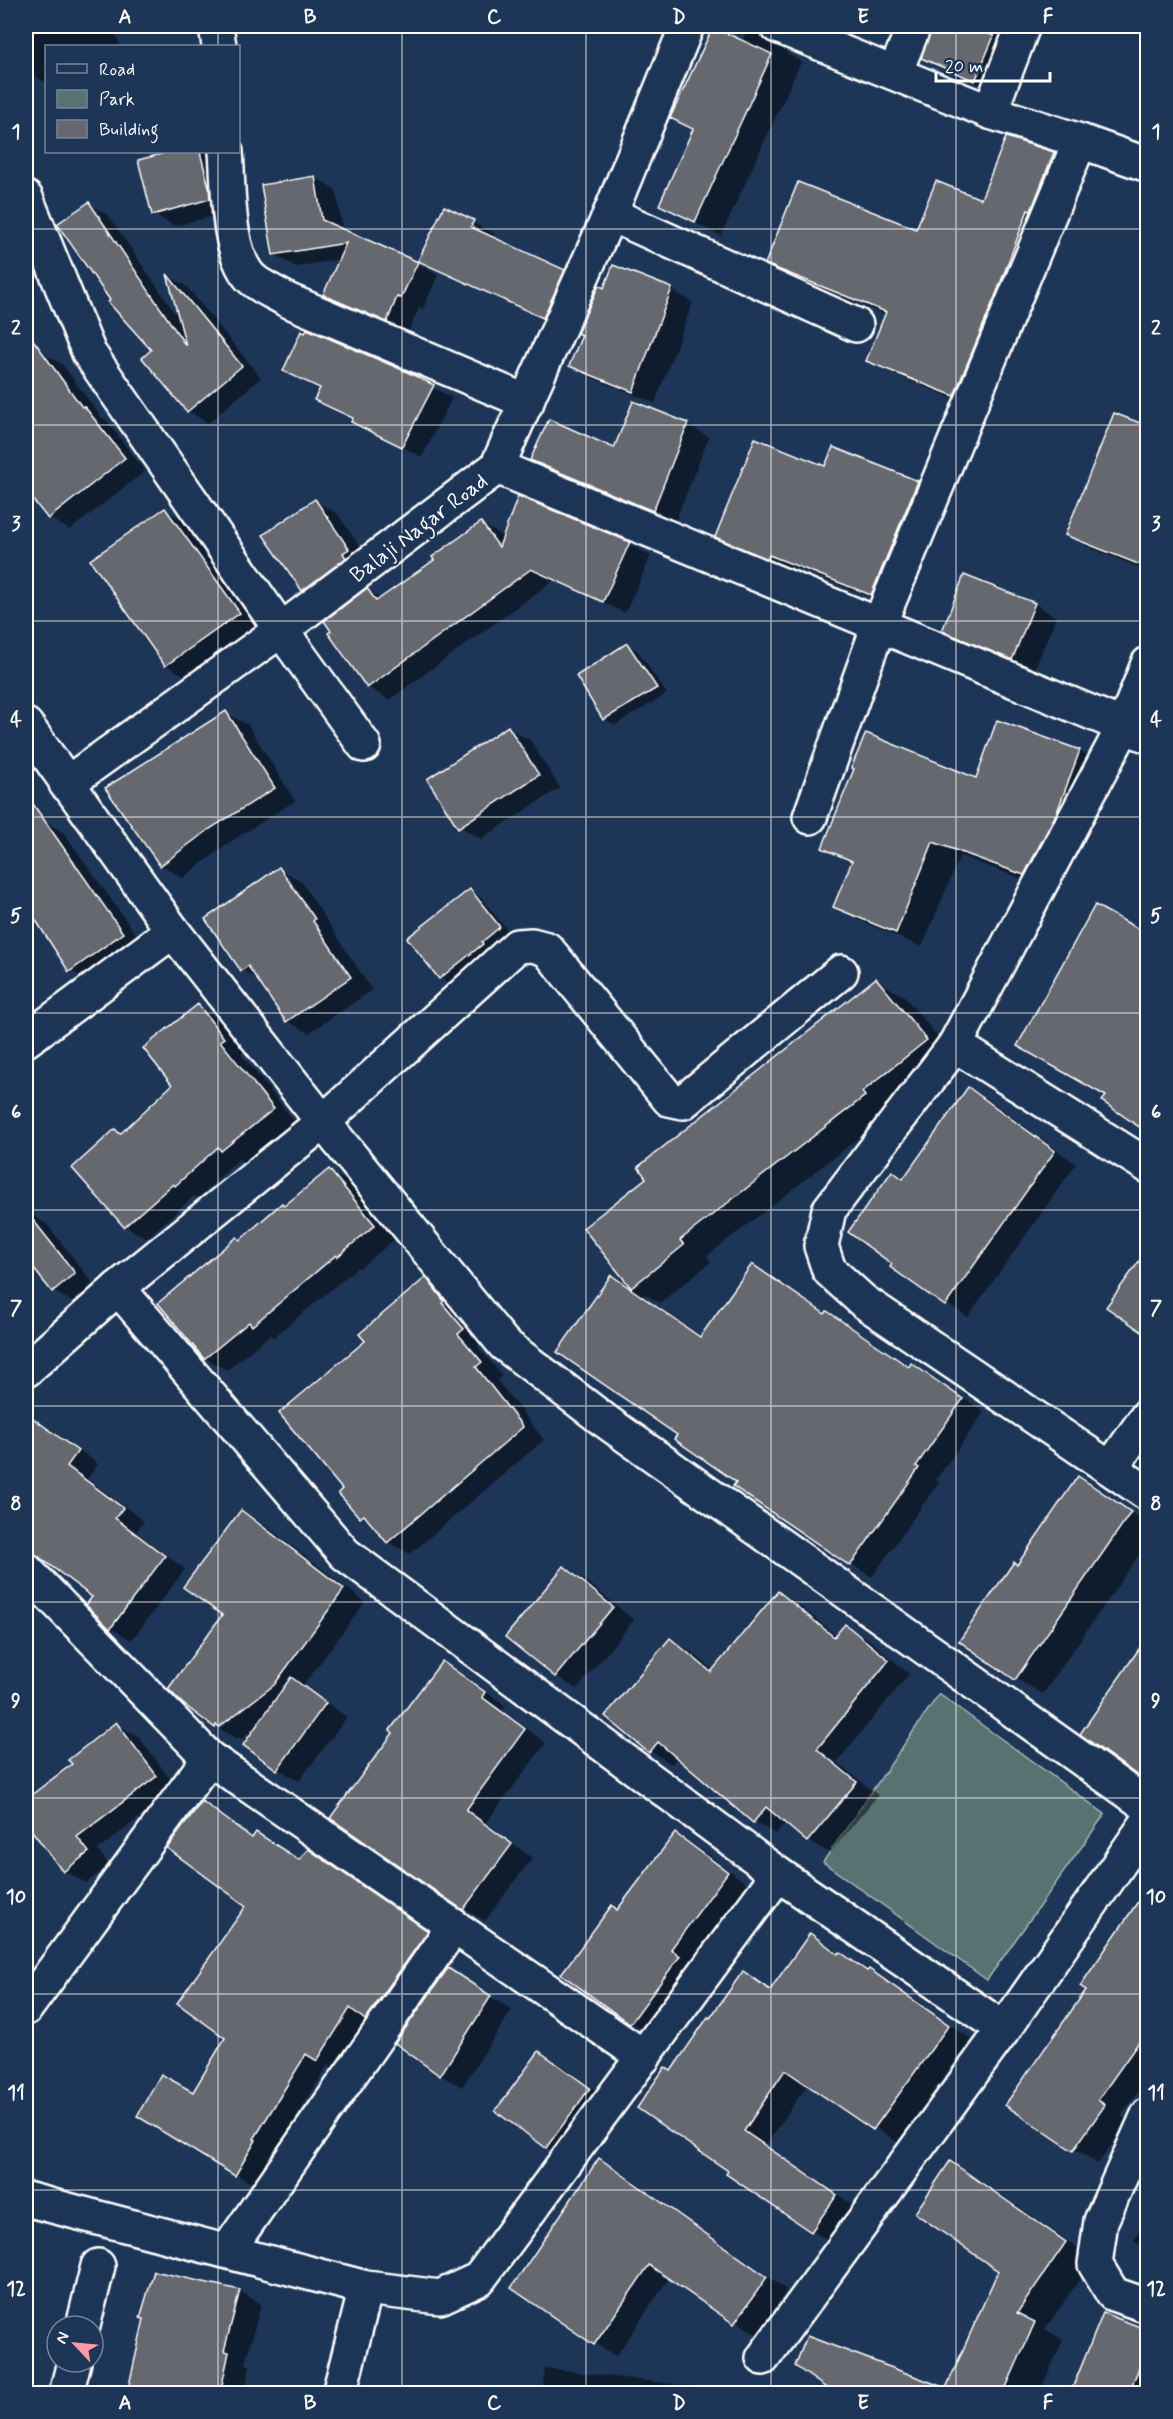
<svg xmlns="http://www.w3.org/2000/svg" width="1173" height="2419" font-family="Mynerve,sans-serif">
<rect width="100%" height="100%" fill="#1d3557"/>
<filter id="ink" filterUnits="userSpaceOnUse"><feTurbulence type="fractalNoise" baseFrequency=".0167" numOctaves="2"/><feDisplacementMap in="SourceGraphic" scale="12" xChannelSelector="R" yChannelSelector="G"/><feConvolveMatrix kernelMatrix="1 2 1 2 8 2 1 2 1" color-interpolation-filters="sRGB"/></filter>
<g filter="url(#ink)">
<path fill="#567371" stroke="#aab9b8" stroke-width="1.5" d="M939 1694 1105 1814 987 1980 823 1862Z"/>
<g fill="#0007">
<path d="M26 26H114L120 46H46V83L28 72 26 63Z"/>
<path d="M749 26H793L784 44 788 54 801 62 721 236 660 205 694 130 672 118 742 42Z"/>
<path d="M837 26H848L846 29Z"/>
<path d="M933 26H1006L980 85 944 70 923 58 933 33Z"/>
<path d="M175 152H208L219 158 231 211 175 226 153 214 140 161Z"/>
<path d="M1053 154 1078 168 979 409 893 374 868 360 886 315 792 277 767 263 917 231 982 201Z"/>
<path d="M315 177 336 190 343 231 417 263 438 275 423 309 419 308 408 333 346 306 325 294 340 259 296 267 274 254Z"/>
<path d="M89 204 109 216 181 322 170 277 187 287 261 378 208 423 188 411 145 358 153 350 111 300Z"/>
<path d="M445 208 495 234 493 238 564 271 585 283 565 329 442 273 420 261Z"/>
<path d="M614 266 672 290 693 302 655 403 592 378 571 365Z"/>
<path d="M40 351 62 364 101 417 106 420 145 471 70 530 49 518 26 488V362Z"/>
<path d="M285 371 405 372 452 398 422 457 373 432 354 419 316 399 321 389Z"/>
<path d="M634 403 688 425 709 437 675 522 554 472 532 460 615 450Z"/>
<path d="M1148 428V571L1088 547 1067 535Z"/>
<path d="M826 468 917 483 939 495 893 606 791 566 790 570 738 549 717 536Z"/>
<path d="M519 498 630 544 651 556 625 613 554 580 389 700 368 687 367 590 382 599 436 561 482 524 504 537Z"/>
<path d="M315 501 337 513 370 561 324 602 303 590Z"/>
<path d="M165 510 187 522 260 626 187 677 166 665Z"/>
<path d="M965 577 1035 604 1056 617 1034 671 966 642 944 630Z"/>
<path d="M627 644 638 651 667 694 615 725 604 719 578 677Z"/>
<path d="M226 713 248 725 295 801 230 842 183 878 161 865Z"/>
<path d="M508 728 530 740 560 788 481 839 459 826Z"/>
<path d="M1079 751 1105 766 1050 889 960 856 922 947 861 921 835 906 853 864 823 847 855 769 977 780Z"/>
<path d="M42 820 64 833 144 946 92 983 70 970 26 904V832Z"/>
<path d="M280 869 301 881 372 990 309 1033 287 1021 260 981 242 970Z"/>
<path d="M470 891 480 897 510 933 492 950 450 984 440 978Z"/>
<path d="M876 980 904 996 954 1056 892 1112 707 1256 711 1262 660 1303 645 1294 644 1296 702 1337 773 1279 827 1315 828 1313 849 1325 910 1367 912 1365 933 1377 984 1412 936 1480 939 1482 872 1577 851 1564 679 1435 612 1277 633 1289 585 1229 648 1178Z"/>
<path d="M198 1006 219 1019 245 1051 241 1054 295 1122 244 1162 239 1159 198 1198 194 1196 147 1238 125 1226 115 1131 121 1134 174 1085Z"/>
<path d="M968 1089 990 1101 1076 1164 968 1317 892 1267 904 1180Z"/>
<path d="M329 1171 350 1183 396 1238 360 1268 358 1267 274 1337 270 1335 227 1370 205 1358 241 1241Z"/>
<path d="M26 1208 32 1216 47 1224 95 1286 74 1303 53 1291 26 1257Z"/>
<path d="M426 1279 447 1292 485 1342 478 1347 502 1375 497 1380 544 1440 410 1554 388 1542 373 1523 361 1516 345 1489 367 1341Z"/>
<path d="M30 1418 52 1430 98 1464 87 1479 144 1521 136 1532 185 1569 132 1640 111 1628 88 1605 94 1597 26 1545V1537L33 1527 26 1522V1425Z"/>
<path d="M1079 1478 1148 1523V1542L1043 1694 1016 1679 961 1641 1018 1566Z"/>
<path d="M241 1512 263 1524 365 1602 303 1686 347 1717 299 1781 278 1769 255 1728 242 1739 239 1737 237 1739 216 1726 183 1702 224 1615Z"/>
<path d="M564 1568 585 1580 634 1620 577 1689 556 1676 507 1637Z"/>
<path d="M778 1593 799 1605 837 1636 845 1626 867 1638 909 1674 837 1762 878 1795 830 1853 808 1841 786 1822 776 1834 754 1822 678 1756 672 1764 650 1751 670 1640 692 1652 714 1671Z"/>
<path d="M26 1613 31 1620 26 1625Z"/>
<path d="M442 1663 464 1675 506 1706 502 1710 546 1743 486 1823 532 1858 485 1921 464 1909 395 1733Z"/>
<path d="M1148 1668V1780L1139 1775Z"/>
<path d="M116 1724 138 1736 177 1788 98 1850 109 1865 86 1883 64 1871 26 1820V1801L74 1764Z"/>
<path d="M202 1803 254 1838 257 1834 300 1861 308 1851 448 1944 339 2072 328 2065 275 2153 277 2154 257 2187 139 2116 193 2094 227 2038 249 1905Z"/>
<path d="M675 1835 702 1850 754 1889 658 2038 631 2023 618 1911Z"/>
<path d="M1148 1886V2078L1121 2116 1128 2121 1098 2164 1007 2104 1088 1989 1082 1985Z"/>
<path d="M810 1935 893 1984 971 2039 897 2142 808 2084 766 2145 859 2209 835 2244 812 2231 730 2170 672 2072 743 1973 772 1991Z"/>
<path d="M448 1970 512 2010 462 2087 440 2075Z"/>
<path d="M539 2053 561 2065 611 2101 568 2159 547 2147 497 2111Z"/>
<path d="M599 2160 621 2172 787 2290 757 2335 670 2277 616 2356 594 2343Z"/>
<path d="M951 2163 980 2180 1094 2259 1045 2329 1063 2340 1039 2394H862L946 2390 1000 2270Z"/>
<path d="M1148 2211V2249L1134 2241Z"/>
<path d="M240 2291 261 2304 245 2363 250 2366 244 2394H129L145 2320Z"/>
<path d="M1148 2332V2394H1071Z"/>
<path d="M545 2368 750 2394H542Z"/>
</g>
<g fill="#666770" stroke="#fff" stroke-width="1.5">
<path d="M932 26H969L994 36 975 81 921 58Z"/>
<path d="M713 27 772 54 695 222 659 205 693 129 670 118Z"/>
<path d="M1006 137 1054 152 1031 211 1028 210 997 292 954 396 866 361 886 312 765 264 798 182 916 229 936 181 981 199Z"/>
<path d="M169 152H200L209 187 210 199 152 215 138 160Z"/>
<path d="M315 176 322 220 418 262 401 298 397 297 387 322 323 295 346 243 273 255 261 185Z"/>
<path d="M89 202 186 346 167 274 242 366 187 412 142 358 151 350 108 302 110 300 57 224Z"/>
<path d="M444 206 474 220 471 227 565 270 543 318 418 261Z"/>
<path d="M613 265 672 288 633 392 569 366 582 335 577 333 599 285 604 288Z"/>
<path d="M307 329 405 371 434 385 402 447 351 422 353 418 314 400 320 388 283 371 301 331 305 333Z"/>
<path d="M26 330 82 407 84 406 125 458 48 519 26 491Z"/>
<path d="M633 401 688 423 653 511 530 460 549 419 614 448Z"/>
<path d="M1114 413 1148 426V568L1065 535Z"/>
<path d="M755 438 825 466 833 447 918 481 871 595 769 555 768 559 715 537Z"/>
<path d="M518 496 630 542 603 602 531 569 367 688 328 633 331 631 324 621 367 588 376 601 434 560 432 557 481 522 499 547Z"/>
<path d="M315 499 349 549 343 553 346 558 302 591 263 535Z"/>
<path d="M165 508 240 613 165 666 90 560Z"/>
<path d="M964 575 1035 603 1012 660 942 631Z"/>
<path d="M627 643 657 688 603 720 576 676Z"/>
<path d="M226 711 275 788 208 830 160 866 105 788Z"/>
<path d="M997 720 1080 750 1057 812 1024 875 933 842 896 933 833 907 852 861 822 848 854 769 851 768 866 733 976 778Z"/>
<path d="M508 726 539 775 458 828 427 779Z"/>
<path d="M26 794 123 933 69 972 26 905Z"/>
<path d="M279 867 315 919 313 921 351 977 286 1022 248 966 241 971 205 919Z"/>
<path d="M470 889 500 927 482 942 483 944 439 979 407 938Z"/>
<path d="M1095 905 1148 934V1133L1102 1101 1106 1096 1017 1046Z"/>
<path d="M876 978 927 1040 862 1092 865 1096 680 1240 684 1245 631 1288 583 1228 646 1178 638 1167Z"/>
<path d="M198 1004 224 1038 220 1041 274 1109 221 1151 218 1147 175 1186 173 1184 124 1227 72 1168 115 1129 120 1134 172 1085 143 1048Z"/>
<path d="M968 1087 1055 1151 945 1306 890 1267 892 1264 848 1232 892 1171 903 1179Z"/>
<path d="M329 1169 375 1225 337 1257 336 1255 252 1326 249 1322 204 1359 158 1303 237 1237 240 1240 282 1203 284 1206Z"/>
<path d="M26 1211 75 1273 52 1292 26 1259Z"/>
<path d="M1148 1249V1336L1106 1307Z"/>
<path d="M752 1264 825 1314 827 1311 909 1367 911 1363 963 1399 916 1466 919 1468 850 1566 733 1486 736 1482 674 1439 677 1435 557 1352 611 1275 700 1337Z"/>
<path d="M426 1277 444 1301 442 1303 464 1329 458 1334 482 1362 476 1367 523 1427 387 1543 364 1515 360 1518 338 1493 342 1489 279 1413 365 1341 359 1334Z"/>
<path d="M26 1413 78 1451 67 1466 123 1508 115 1518 165 1556 110 1629 86 1605 92 1597 26 1547Z"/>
<path d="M1078 1476 1131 1512 1015 1680 959 1641 1014 1562 1017 1565Z"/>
<path d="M241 1510 344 1589 274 1685 219 1727 216 1725 215 1728 182 1703 168 1689 222 1615 183 1587Z"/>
<path d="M564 1566 613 1607 555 1677 505 1637Z"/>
<path d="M778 1591 834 1637 845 1624 889 1660 817 1749 857 1782 807 1842 766 1807 753 1823 658 1742 649 1753 605 1716 670 1638 711 1672Z"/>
<path d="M1148 1636V1762L1138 1776 1080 1734Z"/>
<path d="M442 1661 485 1692 482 1697 525 1729 466 1810 512 1844 463 1910 330 1818 393 1733 390 1730Z"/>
<path d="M291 1677 326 1703 277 1770 243 1745Z"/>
<path d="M116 1722 157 1776 77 1837 89 1852 63 1872 26 1823V1799L72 1764 68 1760Z"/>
<path d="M202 1801 252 1838 256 1832 299 1860 308 1849 428 1931 365 2020 350 2008 317 2061 306 2054 254 2139 256 2140 235 2176 137 2116 161 2074 193 2092 225 2038 177 2003 246 1906 167 1848Z"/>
<path d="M675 1833 728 1872 671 1949 680 1956 630 2024 561 1974 612 1905 617 1910Z"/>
<path d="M1148 1887V2029L1098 2100 1105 2105 1073 2151 1005 2105 1086 1990 1080 1986Z"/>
<path d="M810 1933 838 1954 840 1952 867 1971 869 1969 949 2025 873 2130 785 2070 744 2131 837 2195 811 2232 726 2174 728 2171 637 2108 665 2067 671 2071 708 2017 710 2018 743 1971 770 1990Z"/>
<path d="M448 1968 491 1996 440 2076 395 2043Z"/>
<path d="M539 2051 590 2088 546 2148 495 2111Z"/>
<path d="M599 2158 767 2277 734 2324 649 2265 594 2345 511 2288Z"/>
<path d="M950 2161 1066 2242 1017 2313 1035 2322 1003 2394H835L795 2366 807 2336 946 2388 998 2271 915 2213Z"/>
<path d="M154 2271 240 2290 224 2351 229 2352 220 2394H127L144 2319 140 2318Z"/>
<path d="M1103 2313 1148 2330V2347L1128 2394H1070Z"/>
</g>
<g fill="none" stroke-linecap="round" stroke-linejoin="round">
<g stroke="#fff" stroke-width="38">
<g id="minor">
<path d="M216 26 219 46"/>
<path d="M777 26 990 112 1080 141 1148 165"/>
<path d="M895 73 914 26"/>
<path d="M990 112 1023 26"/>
<path d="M226 152C229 186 226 252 251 278 260 287 276 293 287 300L527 402"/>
<path d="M26 198 89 353 281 630 364 745"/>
<path d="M610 214 856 325"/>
<path d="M497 467 1148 736"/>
<path d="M1148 664 1123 728 955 1045 1148 1166"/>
<path d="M26 725 173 931 323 1122 504 1344 604 1420 1148 1806"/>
<path d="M66 784 281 630 497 467 610 214 687 26"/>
<path d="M810 817 879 625 1080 141"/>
<path d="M26 1040 173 931"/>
<path d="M955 1045 829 1210 821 1246 829 1270 863 1301 1148 1494"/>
<path d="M118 1288 345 1554 778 1874 1004 2029"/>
<path d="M26 1370 118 1288 323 1122 517 946 532 945 547 949 669 1099 683 1102 841 972"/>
<path d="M1111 1468 1148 1415"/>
<path d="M26 1570 209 1758 644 2057"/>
<path d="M26 2008 209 1758"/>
<path d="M1148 2115 1101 2221 1095 2264 1113 2294 1148 2306"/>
<path d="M26 2199 366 2288 440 2297 479 2279 778 1874"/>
<path d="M228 2250 454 1926"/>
<path d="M83 2326 98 2266"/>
<path d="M763 2358 1004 2029 1148 1822"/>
<path d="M66 2394 74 2362"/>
<path d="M339 2394 366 2288"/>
</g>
</g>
<use href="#minor" stroke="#1d3557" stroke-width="33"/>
</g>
</g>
<path fill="none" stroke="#fff" stroke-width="1.5" stroke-opacity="0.55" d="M218 26V46M402 26V2394M586 26V2394M771 26V2394M956 26V2394M218 152V2394M26 229H1148M26 425H1148M26 621H1148M26 817H1148M26 1013H1148M26 1210H1148M26 1406H1148M26 1602H1148M26 1798H1148M26 1994H1148M26 2190H1148"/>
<g text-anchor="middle" stroke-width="4.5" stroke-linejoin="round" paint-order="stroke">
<g font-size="22" fill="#fff" stroke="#1d3557">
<text transform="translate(418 527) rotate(-37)" y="8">Balaji Nagar Road</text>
</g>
</g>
<rect width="1173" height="2419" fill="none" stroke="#1d3557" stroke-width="66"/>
<rect x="45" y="45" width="195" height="108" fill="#1d3557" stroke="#77869a" stroke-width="1.5"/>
<rect x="57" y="64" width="30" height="9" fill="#1d3557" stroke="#77869a" stroke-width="1.5"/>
<text x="99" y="75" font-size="18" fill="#ffffff">Road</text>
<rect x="57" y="90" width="30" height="18" fill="#567371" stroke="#77869a" stroke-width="1.5"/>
<text x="99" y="105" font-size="18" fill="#ffffff">Park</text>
<rect x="57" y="120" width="30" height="18" fill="#666770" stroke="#77869a" stroke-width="1.5"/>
<text x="99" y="135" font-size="18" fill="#ffffff">Building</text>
<g transform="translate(75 2344) rotate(296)"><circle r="28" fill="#1d3557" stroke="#77869a" stroke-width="1.5"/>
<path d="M0-4.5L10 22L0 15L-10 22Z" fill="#ff9aa2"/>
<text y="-9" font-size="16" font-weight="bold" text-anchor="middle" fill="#ffffff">N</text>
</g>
<path d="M936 72v9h114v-9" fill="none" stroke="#ffffff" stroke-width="3"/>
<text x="945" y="72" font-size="18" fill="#ffffff" stroke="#1d3557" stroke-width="4.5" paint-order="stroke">20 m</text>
<rect x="33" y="33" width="1107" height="2353" fill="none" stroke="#fff" stroke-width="2"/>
<g font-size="20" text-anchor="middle" font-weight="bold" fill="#fff">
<text x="125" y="23">A</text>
<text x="310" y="23">B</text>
<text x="494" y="23">C</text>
<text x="679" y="23">D</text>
<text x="863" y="23">E</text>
<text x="1048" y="23">F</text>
<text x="16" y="138">1</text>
<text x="1156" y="138">1</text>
<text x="16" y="334">2</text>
<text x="1156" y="334">2</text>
<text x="16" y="530">3</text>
<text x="1156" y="530">3</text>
<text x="16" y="726">4</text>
<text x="1156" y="726">4</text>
<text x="16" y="922">5</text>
<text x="1156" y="922">5</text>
<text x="16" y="1118">6</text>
<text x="1156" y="1118">6</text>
<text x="16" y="1314">7</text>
<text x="1156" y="1314">7</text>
<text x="16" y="1510">8</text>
<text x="1156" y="1510">8</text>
<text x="16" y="1707">9</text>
<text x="1156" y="1707">9</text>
<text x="16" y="1903">10</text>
<text x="1156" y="1903">10</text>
<text x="16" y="2099">11</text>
<text x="1156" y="2099">11</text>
<text x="16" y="2295">12</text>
<text x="1156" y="2295">12</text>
<text x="125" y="2409">A</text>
<text x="310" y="2409">B</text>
<text x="494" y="2409">C</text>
<text x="679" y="2409">D</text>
<text x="863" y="2409">E</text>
<text x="1048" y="2409">F</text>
</g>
</svg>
